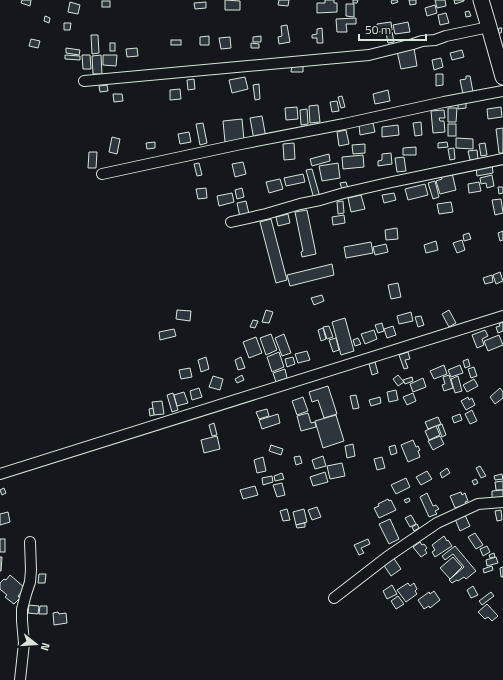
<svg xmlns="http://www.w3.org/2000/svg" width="503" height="680" font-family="'Titillium Web',sans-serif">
<rect width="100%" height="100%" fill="#14181c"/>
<g fill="#2c363c" stroke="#d8e6dc">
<path d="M22 0H31L30 6 21 3Z"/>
<path d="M225 0 240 1V10H225Z"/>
<path d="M279 0H289L288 6 278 5Z"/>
<path d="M325 0H334V3H337V12L317 13V3H325Z"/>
<path d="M353 0H358L357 3H353Z"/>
<path d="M393 0H397L398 2 392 4 391 1Z"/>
<path d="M409 0H416V4L410 5Z"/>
<path d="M435 0H445L446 6 437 8Z"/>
<path d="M454 0H464V1L455 4Z"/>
<rect x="102" y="1" width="8" height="6"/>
<path d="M70 2 80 5 78 14 68 12Z"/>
<path d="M206 2V8L195 9 194 3Z"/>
<path d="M346 4H354V17L346 16Z"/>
<path d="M435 5 437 13 427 16 425 8Z"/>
<path d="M469 11 471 16 466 17 465 12Z"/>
<path d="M446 13 449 23 440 25 438 15Z"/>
<path d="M45 16 50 18 49 23 44 21Z"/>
<path d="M356 18V24H346L347 32H337L336 19Z"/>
<path d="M391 22 392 30 378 32 377 24Z"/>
<path d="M408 22 410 32 395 34 393 25Z"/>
<path d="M64 23H71L70 30H64Z"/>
<path d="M287 25 290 42 279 44 278 37 282 36 281 26Z"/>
<path d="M322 28 323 43H317V38H312V35L317 34V29Z"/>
<path d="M499 28H502L501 33H498Z"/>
<path d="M392 32 394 42 388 43 386 33Z"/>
<path d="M91 35H98L99 53 92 54Z"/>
<path d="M209 36V45H200V37Z"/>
<path d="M261 36V42H253V37Z"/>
<path d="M230 37 231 48 221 49 219 38Z"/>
<path d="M31 39 40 41 38 48 29 46Z"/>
<rect x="171" y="40" width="10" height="5"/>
<rect x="110" y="43" width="5" height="8"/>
<path d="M251 43 259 44V48H251Z"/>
<path d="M66 48 80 50 79 55 66 53Z"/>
<path d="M137 48 138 56 127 57 126 49Z"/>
<path d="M414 48 417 66 401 69 397 51Z"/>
<path d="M462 50 464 57 452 60 450 53Z"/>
<path d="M65 55 80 56V60L65 59Z"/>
<path d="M82 55H90L91 69H83Z"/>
<path d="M101 55 102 74H93L92 56Z"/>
<path d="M103 55H117L116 66 103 65Z"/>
<path d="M441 58 443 67 434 70 432 60Z"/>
<path d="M292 64H303V72H291Z"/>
<path d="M436 74H443V85L436 86Z"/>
<path d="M466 76H470L473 92 463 94 460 80 466 79Z"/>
<path d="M245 77 248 89 232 93 229 80Z"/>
<path d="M194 79 195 89 188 90 187 80Z"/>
<path d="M259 84 260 99 255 100 253 85Z"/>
<path d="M107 85 108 91 100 92 99 86Z"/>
<path d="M180 89 181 99 170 100V90Z"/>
<path d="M388 90 390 101 375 104 373 94Z"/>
<path d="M113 94H122L123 101 114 102Z"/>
<path d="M342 96 345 107 341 108 338 97Z"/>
<path d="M337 101 339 111 332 112 330 102Z"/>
<path d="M458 101H466V108L458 109Z"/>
<path d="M318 105 320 122 310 123 309 106Z"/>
<path d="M297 107 298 119 286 120 285 108Z"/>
<path d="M501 107 502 117 488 119 487 109Z"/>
<path d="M448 108H457L456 122H448Z"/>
<path d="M307 109 308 124 301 125 300 110Z"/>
<path d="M444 110 445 118H439L440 121H444L445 132 433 133 431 111Z"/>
<path d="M262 116 266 138 254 140 250 118Z"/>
<path d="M242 119 244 140 225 142 223 121Z"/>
<path d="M421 122 422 135 415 136 413 123Z"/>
<path d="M203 123 207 143 200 145 196 124Z"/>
<path d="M373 123 375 132 360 135 359 125Z"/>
<rect x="448" y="124" width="8" height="12"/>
<path d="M398 125 399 135 382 137V127Z"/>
<path d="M503 128V153H499L496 129Z"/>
<path d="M346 130 349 144 339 146 337 132Z"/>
<path d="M189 132 191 142 180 144 178 134Z"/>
<path d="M112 137 120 139 117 154 109 152Z"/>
<path d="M456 138 473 139V149L456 148Z"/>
<path d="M155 142V148L147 149 146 143Z"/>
<path d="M447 142 448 147 438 148V143Z"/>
<path d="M294 143 295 159 284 160 283 144Z"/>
<path d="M485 143 487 155 481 156 479 144Z"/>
<path d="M365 144V153L353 154 352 145Z"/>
<path d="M416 147V155H403V148Z"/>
<path d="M454 148 455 159 450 160 448 149Z"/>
<path d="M477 150 478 159 470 160 468 151Z"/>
<path d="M89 152H97L96 168H88Z"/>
<path d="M391 153 392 164 378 166V161L382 160V154Z"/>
<path d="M329 154 330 161 312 166 310 159Z"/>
<path d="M363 155 364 167 343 169 342 157Z"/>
<path d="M404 157 406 171 397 172 395 158Z"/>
<path d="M243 162 246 174 235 177 232 164Z"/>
<path d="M199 163 202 175 197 176 194 164Z"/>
<path d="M338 163 340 178 322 181 319 166Z"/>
<path d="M492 164 493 173 477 176 476 167Z"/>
<path d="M312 169 320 197 314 199 306 170Z"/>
<path d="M452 173 456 190 440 194 436 181 442 179 441 175Z"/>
<path d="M303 174 305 182 286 186 284 178Z"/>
<path d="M492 175 494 186 487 188 486 183 481 184 480 178Z"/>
<path d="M280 179 283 189 269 193 266 182Z"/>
<path d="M435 181 439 197 433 199 428 183Z"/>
<path d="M346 182 348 188 342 189 340 183Z"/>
<path d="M479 182 481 191 469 193 468 184Z"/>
<path d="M425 184 428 195 408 200 405 189Z"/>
<path d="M498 187H503V193L499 194Z"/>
<path d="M206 188 207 198 198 199 196 189Z"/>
<path d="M242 188 244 197 237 199 235 190Z"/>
<path d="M232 193 234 202 219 206 217 196Z"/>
<path d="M394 193 396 200 384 203 382 195Z"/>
<path d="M361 195 365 209 351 212 348 198Z"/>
<path d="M501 199 503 213 495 215 492 200Z"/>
<path d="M246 201 249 214 240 217 237 203Z"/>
<path d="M343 201 344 213 338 214 337 202Z"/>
<path d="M451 202 453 212 439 214 437 204Z"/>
<path d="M307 210 316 254 302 257 301 252 303 251 295 212Z"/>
<path d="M288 214 290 223 278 226 276 217Z"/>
<path d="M344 215 345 223 333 225 332 217Z"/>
<path d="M271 219 287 280 276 283 260 222Z"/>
<path d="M397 228 398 239 386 240 385 230Z"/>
<path d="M503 231V240L500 241 498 233Z"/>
<path d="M469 233 471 239 464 241 463 235Z"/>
<path d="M462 240 465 250 457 253 453 243Z"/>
<path d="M436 241 438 250 426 253 424 245Z"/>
<path d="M371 242 373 253 346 258 344 247Z"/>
<path d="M386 244 388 252 375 255 373 247Z"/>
<path d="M332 264 334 275 290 286 287 275Z"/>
<path d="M500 272 503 281 496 284 493 275Z"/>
<path d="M492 275 493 282 485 284 483 278Z"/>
<path d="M398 283 401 297 391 299 388 285Z"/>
<path d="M322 295 324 301 314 305 311 298Z"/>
<path d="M177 310 191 311 190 321 176 319Z"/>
<path d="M266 310 273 312 269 323 262 322Z"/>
<path d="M449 310 456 323 449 327 442 314Z"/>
<path d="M411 312 413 321 399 324 397 316Z"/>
<path d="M421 316 424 325 418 327 415 317Z"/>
<path d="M345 318 354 351 341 355 332 322Z"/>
<path d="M253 320 258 321 255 328 250 327Z"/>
<path d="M503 322V331L498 333 496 327 500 326 499 324Z"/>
<path d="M382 323 384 331 378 333 375 325Z"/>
<path d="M329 326 333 337 327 339 323 327Z"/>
<path d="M393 326 396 335 387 338 384 329Z"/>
<path d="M323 328 326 339 321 341 318 330Z"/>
<path d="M174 329 176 336 160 340 159 332Z"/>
<path d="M374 330 377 339 365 344 361 334Z"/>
<path d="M485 330 488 336 482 339 484 345 477 348 472 335Z"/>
<path d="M271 334 277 350 266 355 260 338Z"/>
<path d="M284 334 291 353 282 356 275 338Z"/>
<path d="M499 335 503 345 488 351 484 341Z"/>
<path d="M256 337 262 353 249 358 243 342Z"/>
<path d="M336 338 339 350 333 352 329 340Z"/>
<path d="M358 338 361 344 355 346 353 340Z"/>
<path d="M307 351 310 360 298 363 295 354Z"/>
<path d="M279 352 284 367 272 372 267 357Z"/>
<path d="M408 352 410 359 405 360 408 368 404 369 399 355Z"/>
<path d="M206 357 209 369 201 372 198 360Z"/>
<path d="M241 357 245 368 238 370 235 360Z"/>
<path d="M293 357 295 364 287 367 285 359Z"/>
<path d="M468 359 470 366 465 368 463 361Z"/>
<path d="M375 362 378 373 372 375 369 364Z"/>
<path d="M444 365 447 374 434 379 430 371Z"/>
<path d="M460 365 463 373 451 377 448 370Z"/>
<path d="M474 367 477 376 471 378 468 369Z"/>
<path d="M190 368 192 377 181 379 179 370Z"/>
<path d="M285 369 287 378 276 382 273 373Z"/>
<path d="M242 375 244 380 237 383 235 379Z"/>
<path d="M398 375 404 382 398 386 393 379Z"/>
<path d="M449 375 453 388 444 391 442 385 445 384 443 377Z"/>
<path d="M213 376 223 379 220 390 209 387Z"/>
<path d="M458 376 462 391 455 393 451 379Z"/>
<path d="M412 377 413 381 405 384 403 380Z"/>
<path d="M423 378 426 387 413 392 410 384Z"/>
<path d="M474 379 478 386 467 392 463 385Z"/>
<path d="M328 386 337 414 324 418 318 400 312 402 309 392Z"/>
<path d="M199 388 202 397 192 400 190 391Z"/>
<path d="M500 388 503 392V398L495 404 490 397Z"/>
<path d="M396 390 398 400 389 402 387 392Z"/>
<path d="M184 392 188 403 177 406 174 395Z"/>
<path d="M173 393 178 410 172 412 167 395Z"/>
<path d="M413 393 416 401 407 405 403 397Z"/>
<path d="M356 395 359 408 353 409 350 396Z"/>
<path d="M303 397 308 411 297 415 292 401Z"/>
<path d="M380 397 381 403 371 406 369 400Z"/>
<path d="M468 397 469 400 472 398 475 405 466 410 461 401Z"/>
<path d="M162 401 164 414 154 415 152 402Z"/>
<path d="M153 408 154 415 150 416 149 409Z"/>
<path d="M267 409 269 416 259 419 256 412Z"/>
<path d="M472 410 477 421 470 424 465 414Z"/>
<path d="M308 413 311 423 315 422 316 427 301 431 297 416Z"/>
<path d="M278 414 280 423 262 429 259 420Z"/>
<path d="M460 414 462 420 454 423 452 417Z"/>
<path d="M336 415 344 441 323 448 315 421Z"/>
<path d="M438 417 441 424 428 429 425 422Z"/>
<path d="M214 423 217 435 212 436 209 425Z"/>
<path d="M442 424 446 435 442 437 438 426Z"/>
<path d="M436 426 440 435 429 440 425 431Z"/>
<path d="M217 436 220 449 204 453 201 440Z"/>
<path d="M440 436 444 444 433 450 428 441Z"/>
<path d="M413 440 416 447 418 446 420 450 418 451 420 457 408 462 401 445Z"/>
<path d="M353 444 355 456 347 458 345 446Z"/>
<path d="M271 445 283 449 281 455 269 451Z"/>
<path d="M395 445 397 453 391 455 389 447Z"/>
<path d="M300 456 302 463 296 465 294 457Z"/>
<path d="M323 456 326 466 315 469 312 460Z"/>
<path d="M263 457 266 471 257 473 254 460Z"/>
<path d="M382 457 385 468 377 470 374 459Z"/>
<path d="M342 463 345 476 330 479 327 466Z"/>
<path d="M480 466 486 476 481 478 476 468Z"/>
<path d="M447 468 450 473 442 478 440 473Z"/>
<path d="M427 471 432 479 421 485 416 477Z"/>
<path d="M325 472 328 482 313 486 310 477Z"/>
<path d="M282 473 284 479 275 481 274 476Z"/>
<path d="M502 474 503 479 495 480 494 476Z"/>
<path d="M272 476 273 482 263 485 262 478Z"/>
<path d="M406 478 410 487 396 494 391 485Z"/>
<path d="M476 479 478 483 474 485 472 481Z"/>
<path d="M503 481V490H496L495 482Z"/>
<path d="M282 483 285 495 277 497 273 485Z"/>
<path d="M255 486 258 495 243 499 240 490Z"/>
<path d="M4 488 6 493 2 495 0 490Z"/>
<path d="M503 490V497L492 498V491Z"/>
<path d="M461 492 462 495 465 493 468 501 465 502 466 504 455 508 450 496Z"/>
<path d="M427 493 433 506 436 505 439 509 435 511 437 514 429 517 420 497Z"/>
<path d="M409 498 410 501 406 503 404 500Z"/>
<path d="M388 499 389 501 391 500 396 510 379 518 374 508 379 506 378 504Z"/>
<path d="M317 507 321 517 312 520 308 510Z"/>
<path d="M287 509 290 520 283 521 280 511Z"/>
<path d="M304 509 307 522 296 525 293 512Z"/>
<path d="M501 510 502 520 497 521 495 511Z"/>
<path d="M8 512 10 522 0 525V514Z"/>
<path d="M411 515 416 524 410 527 405 518Z"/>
<path d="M465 515 470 526 460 531 455 519Z"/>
<path d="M390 519 399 539 389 544 379 524Z"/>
<path d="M305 523V527L297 528 296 525Z"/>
<path d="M417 524 419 528 414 531 412 527Z"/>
<path d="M475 533 483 545 476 549 468 537Z"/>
<path d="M444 536 447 541 448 540 452 546 435 557 432 552 435 550 432 545Z"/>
<rect x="0" y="539" width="5" height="13"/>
<path d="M368 539 370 544 361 548 364 553 359 555 354 545Z"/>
<path d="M420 542 422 545 424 544 427 548 425 550 427 553 421 557 413 547Z"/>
<path d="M455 546 476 571 466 579 464 577 458 581 457 580 452 583 449 580 464 567 453 554 445 560 442 556Z"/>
<path d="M487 546 490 552 483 556 480 549Z"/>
<path d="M494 553 495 557 490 558 489 555Z"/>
<path d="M0 557H2L1 571H0Z"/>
<path d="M393 557 401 569 391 576 383 564Z"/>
<path d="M453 557 462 567 450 579 440 568Z"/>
<path d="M496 557 498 563 487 566 486 560Z"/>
<path d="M492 566 493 570 484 573 483 569Z"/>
<path d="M503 567V577H501L500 568Z"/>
<path d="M39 574H46L45 583H38Z"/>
<path d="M10 575 25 588 18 596 20 598 14 604 5 597 7 595 0 589V583L4 579 6 580Z"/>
<path d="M408 583 410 586 414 583 417 589 415 591 417 594 406 602 397 590Z"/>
<path d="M392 585 397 594 387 599 383 591Z"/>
<path d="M473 586 478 595 471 598 467 590Z"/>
<path d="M434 591 440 600 430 608 429 606 424 609 418 600 429 592 430 594Z"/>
<path d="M491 592 494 596 482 605 479 601Z"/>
<path d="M398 596 404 604 396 609 391 601Z"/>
<path d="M487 604 498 616 492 621 488 617 485 619 478 612Z"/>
<path d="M29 605 39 606 38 614 28 613Z"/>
<path d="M40 606H47V614H39Z"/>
<path d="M58 612 59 614 66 613 67 623 54 625 53 613Z"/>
</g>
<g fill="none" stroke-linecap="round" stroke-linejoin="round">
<g stroke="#d8e6dc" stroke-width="12">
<g id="minor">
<path d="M84 81 369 55 413 44 422 41 435 40 446 36 489 27"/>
<path d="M102 174 241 144 344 124 444 102 503 91"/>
<path d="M231 222 266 214 300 204 320 200 344 193 392 182 503 159"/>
<path d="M0 474 503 316"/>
<path d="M334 598 387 557 437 523 478 504 503 502"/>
<path d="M20 680 24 643 22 621V609L26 594 30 582 31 570 30 542"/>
</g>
</g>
<g stroke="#d8e6dc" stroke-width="17">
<path id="highway" d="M481 0 489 27 503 77"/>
</g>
<use href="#minor" stroke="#14181c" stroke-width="10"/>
<use href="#highway" stroke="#14181c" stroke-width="15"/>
</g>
<g transform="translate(36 644) rotate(107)" stroke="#14181c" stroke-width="3" paint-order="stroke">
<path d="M0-3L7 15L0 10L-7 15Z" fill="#d8e6dc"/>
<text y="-6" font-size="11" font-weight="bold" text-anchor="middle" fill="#d8e6dc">N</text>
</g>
<path d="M359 34v6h67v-6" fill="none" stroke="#d8e6dc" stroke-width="2"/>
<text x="365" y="34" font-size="12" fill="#d8e6dc" stroke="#14181c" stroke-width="3" paint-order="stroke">50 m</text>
</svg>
